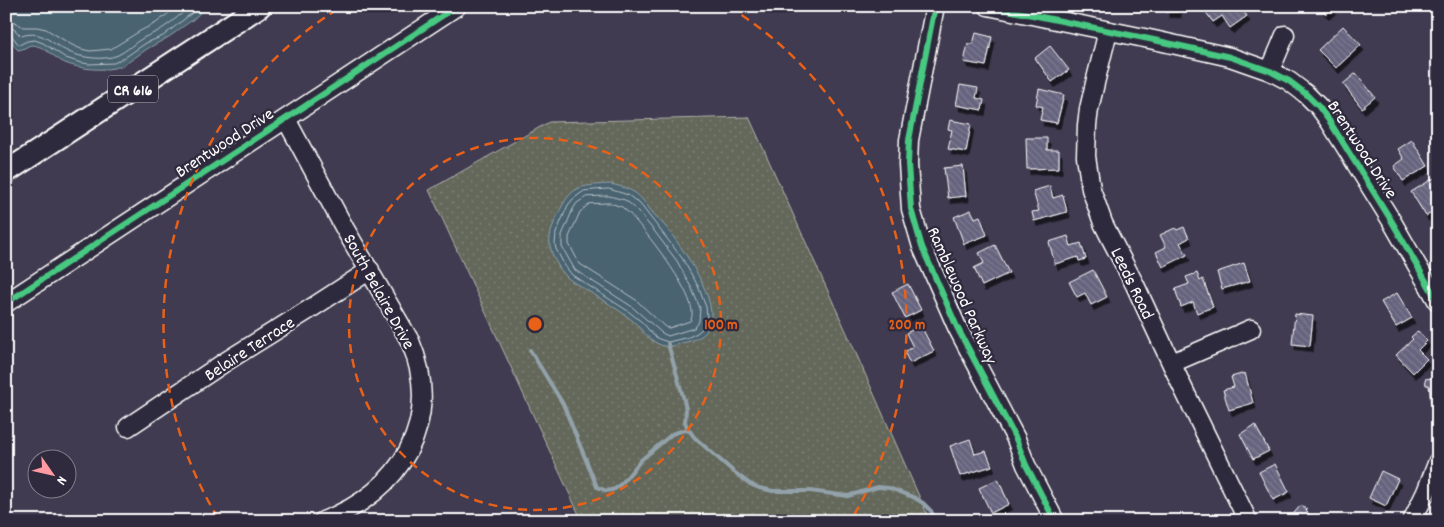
<svg xmlns="http://www.w3.org/2000/svg" width="1444" height="527" font-family="Dekko,sans-serif">
<defs>
<pattern id="grass-dots" width="8" height="8" patternUnits="userSpaceOnUse" patternTransform="scale(1.25)"><rect width="8" height="8" fill="#63675a"/><path d="M2 2h.1M6 6h.1" fill="none" stroke="#7a7e73" stroke-width="1.8" stroke-linecap="round"/></pattern>
<pattern id="building-back-hatch" width="6" height="6" patternUnits="userSpaceOnUse" patternTransform="scale(1.25)"><rect width="6" height="6" fill="#66637e"/><path d="M-1 5l2 2M0 0l6 6M5-1l2 2" fill="none" stroke="#7d7a91"/></pattern>
<filter id="shadow"><feDropShadow dx="3" dy="5.5" stdDeviation="0" flood-color="#0009"/></filter>
</defs>
<rect width="100%" height="100%" fill="#403b50"/>
<filter id="ink" filterUnits="userSpaceOnUse"><feTurbulence type="fractalNoise" baseFrequency=".02" numOctaves="2"/><feDisplacementMap in="SourceGraphic" scale="10" xChannelSelector="R" yChannelSelector="G"/><feConvolveMatrix kernelMatrix="1 2 1 2 8 2 1 2 1" color-interpolation-filters="sRGB"/></filter>
<g filter="url(#ink)">
<path fill="url(#grass-dots)" stroke="#b1b3ac" d="M749 117 851 342 930 521H582L429 190 549 122Z"/>
<g fill="#4a6371" stroke="#92a1aa">
<path d="M6 6H203C202 16 184 25 176 32 167 39 157 43 147 49 138 55 130 62 121 66 106 72 79 69 65 63 54 58 44 45 31 45 27 46 23 50 18 50L6 37Z"/>
<path d="M609 184C617 185 627 188 634 192 642 198 646 204 652 212 656 217 661 221 665 226 681 246 723 303 708 329 703 338 691 341 682 343 676 345 670 348 664 346 650 343 642 329 632 320 618 309 603 300 588 291 581 286 571 282 566 276 560 270 553 258 551 250 547 238 553 225 558 214 572 185 579 186 609 184Z"/>
</g>
<g fill="none" stroke-linecap="round" stroke-linejoin="round">
<g stroke="#b7c1c6" stroke-width="1">
<path d="M6 20 15 22 23 27H37L46 29 72 45 81 49 90 51 111 49 140 31 156 23 178 6"/>
<path d="M6 28 14 29 21 36C44 29 50 44 69 52 81 58 105 61 118 55 127 51 134 43 143 38 149 35 155 33 160 30 171 23 181 14 191 6"/>
<path d="M6 34 12 36 19 45 27 41 35 40 43 43 66 58 78 62 89 64 114 63 124 58 146 43 163 36 197 9 198 6"/>
<path d="M609 189 628 195 640 204 682 258 698 286 706 307 707 316 705 323 702 329 697 333 689 337 668 342 659 339 653 335 643 323 628 311 572 275 565 266 556 249 555 244 556 233 568 205 573 199 584 191Z"/>
<path d="M609 196 625 200 629 203 636 209 655 232 677 261 692 289 700 308 699 321 697 325 694 328 668 336 662 333 631 306 575 270 562 247V235L573 209 577 203 586 197Z"/>
<path d="M610 203 622 207 630 214C644 230 704 302 690 321L669 328 665 327 636 300 580 264 577 259 569 244V237L580 212 589 204Z"/>
</g>
<g stroke="#92a1aa" stroke-width="4">
<path d="M668 344 684 400 686 410 685 422 688 429 695 438 734 472 750 484 759 488 773 491H810L848 496 878 487 889 488 913 497 923 503 931 511 936 521"/>
<path d="M530 350 563 404 597 487 607 491 615 489 623 482 641 460 672 434 684 430 690 431"/>
</g>
</g>
<g fill="url(#building-back-hatch)" stroke="#fff" filter="url(#shadow)">
<rect x="1166" y="6" width="12" height="6"/>
<path d="M1211 6H1240L1247 16 1230 28 1222 16 1213 22 1205 11Z"/>
<path d="M1319 6H1335L1326 14Z"/>
<path d="M1343 26 1361 45 1336 68 1318 50Z"/>
<path d="M976 33 992 37 986 66 964 62 968 44H973Z"/>
<path d="M1050 46 1069 70 1052 82 1035 58Z"/>
<path d="M1356 73 1375 97 1362 108 1343 84Z"/>
<path d="M960 85 978 88 976 98 984 100 982 110 956 105Z"/>
<path d="M1039 89 1064 95 1057 123 1040 120 1043 107 1036 105Z"/>
<path d="M950 120 971 124 966 152 948 149 952 130 948 129Z"/>
<path d="M1026 138H1047V150H1059V168L1027 169Z"/>
<path d="M1412 140 1428 166 1403 181 1394 166 1404 159 1398 149Z"/>
<path d="M963 166 966 196 948 198 944 168Z"/>
<path d="M1434 178 1438 184V193L1433 196 1438 204V209L1426 216 1411 192Z"/>
<path d="M1050 186 1053 198 1063 195 1067 212 1034 221 1032 212 1039 211 1033 191Z"/>
<path d="M971 210 975 218 980 216 987 235 964 244 954 217Z"/>
<path d="M1184 227 1189 238 1180 243 1187 255 1163 267 1156 252 1166 247 1160 235 1175 228 1177 230Z"/>
<path d="M1068 236 1071 246 1081 243 1086 259 1079 261 1078 257 1055 264 1049 242Z"/>
<path d="M995 245 1009 273 982 286 974 268 984 263 979 253Z"/>
<path d="M1244 263 1250 281 1222 289 1217 272Z"/>
<path d="M1093 270 1107 297 1091 305 1085 293 1077 297 1069 282Z"/>
<path d="M1197 273 1200 281 1203 279 1213 307 1197 313 1193 302 1181 307 1175 289 1189 284 1186 277Z"/>
<path d="M908 284 921 310 905 318 892 292Z"/>
<path d="M1397 293 1412 318 1396 327 1381 302Z"/>
<path d="M1295 314 1313 316 1310 346 1292 344Z"/>
<path d="M921 326 934 351 910 363 904 352 913 347 906 333Z"/>
<path d="M1418 331 1427 341 1418 350 1427 359 1413 373 1396 355 1413 339 1411 337Z"/>
<path d="M1245 373 1253 403 1229 410 1223 390 1234 387 1231 377Z"/>
<path d="M1438 377V404H1431L1429 385H1426L1425 379Z"/>
<path d="M1255 425 1269 451 1253 459 1240 434Z"/>
<path d="M970 439 975 454 986 451 992 466 960 476 950 446Z"/>
<path d="M1275 464 1289 492 1273 500 1259 472Z"/>
<path d="M1381 471 1398 479 1386 506 1369 498Z"/>
<path d="M998 479 1009 504 991 513 979 488Z"/>
<path d="M1301 505 1307 510 1306 511 1316 521 1288 520Z"/>
<path d="M1015 516 1018 521H1005Z"/>
</g>
<g fill="none" stroke-linecap="round" stroke-linejoin="round">
<g stroke="#fff" stroke-width="21">
<g id="minor">
<path d="M935 6 909 140 908 164 911 209 922 247 957 327 1016 439 1026 465 1055 521"/>
<path d="M988 6 1154 40 1230 57 1270 71 1289 81 1306 94 1319 107 1330 122 1391 220 1438 302"/>
<path d="M1108 31 1096 79 1089 109 1087 125 1086 156 1091 189 1103 223 1111 239 1135 285 1181 384 1248 521"/>
<path d="M1270 71 1285 35"/>
<path d="M286 119 345 229 410 341C444 421 401 492 323 521"/>
<path d="M6 303 457 6"/>
<path d="M1172 363 1251 329"/>
<path d="M128 427 225 362 310 309 370 270"/>
<path d="M1412 521 1426 492 1438 461"/>
</g>
</g>
<g stroke="#fff" stroke-width="25">
<path id="major" d="M6 172 260 6"/>
</g>
<use href="#minor" stroke="#2f2a3d" stroke-width="18"/>
<use href="#major" stroke="#2f2a3d" stroke-width="21"/>
<g stroke="#2f2a3d" stroke-width="9">
<g id="cycleway">
<path d="M935 6 909 140 908 164 911 209 922 247 957 327 1016 439 1026 465 1055 521"/>
<path d="M988 6 1154 40 1230 57 1270 71 1289 81 1306 94 1319 107 1330 122 1391 220 1438 302"/>
<path d="M6 303 457 6"/>
</g>
</g>
<use href="#cycleway" stroke="#46c982" stroke-width="6"/>
</g>
</g>
<g fill="none" stroke="#e96118" stroke-width="2.5" stroke-dasharray="9 6">
<circle cx="535" cy="324" r="186"/>
<path d="M218 518A372 372 0 0 1 341 7M729 7A372 372 0 0 1 852 518"/>
</g>
<g text-anchor="middle" stroke-width="4.5" stroke-linejoin="round" paint-order="stroke">
<rect fill="#2f2a3d" stroke="#c1bfc5" stroke-width="1" x="108" y="75.5" width="50" height="27" rx="4"/>
<g font-size="16" font-weight="bold" fill="#fff">
<text x="133" y="95">CR 616</text>
</g>
<g font-size="18" fill="#fff" stroke="#2f2a3d">
<text transform="translate(224 142) rotate(-33)" y="6">Brentwood Drive</text>
<text transform="translate(1363 149) rotate(57)" y="6">Brentwood Drive</text>
<text transform="translate(1133 283) rotate(64)" y="6">Leeds Road</text>
<text transform="translate(380 291) rotate(61)" y="6">South Belaire Drive</text>
<text transform="translate(963 295) rotate(66)" y="6">Ramblewood Parkway</text>
<text transform="translate(249 348) rotate(-33)" y="6">Belaire Terrace</text>
</g>
</g>
<circle cx="535" cy="324" r="8" fill="#e96118" stroke="#2f2a3d" stroke-width="2.5"/>
<g font-size="15" text-anchor="middle" font-weight="bold" fill="#e96118" stroke="#2f2a3d" stroke-width="4.5" stroke-linejoin="round" paint-order="stroke">
<text x="721" y="329">100 m</text>
<text x="907" y="329">200 m</text>
</g>
<rect width="1444" height="527" fill="none" stroke="#2f2a3d" stroke-width="25"/>
<rect x="12" y="12" width="1419" height="502" fill="none" stroke="#fff" stroke-width="2" filter="url(#ink)"/>
<g transform="translate(52 474) rotate(124)"><circle r="24" fill="#2f2a3d" stroke="#827f8b"/>
<path d="M0-4L9 19L0 12L-9 19Z" fill="#ff9aa2"/>
<text y="-8" font-size="14" font-weight="bold" text-anchor="middle" fill="#ffffff">N</text>
</g>
</svg>
